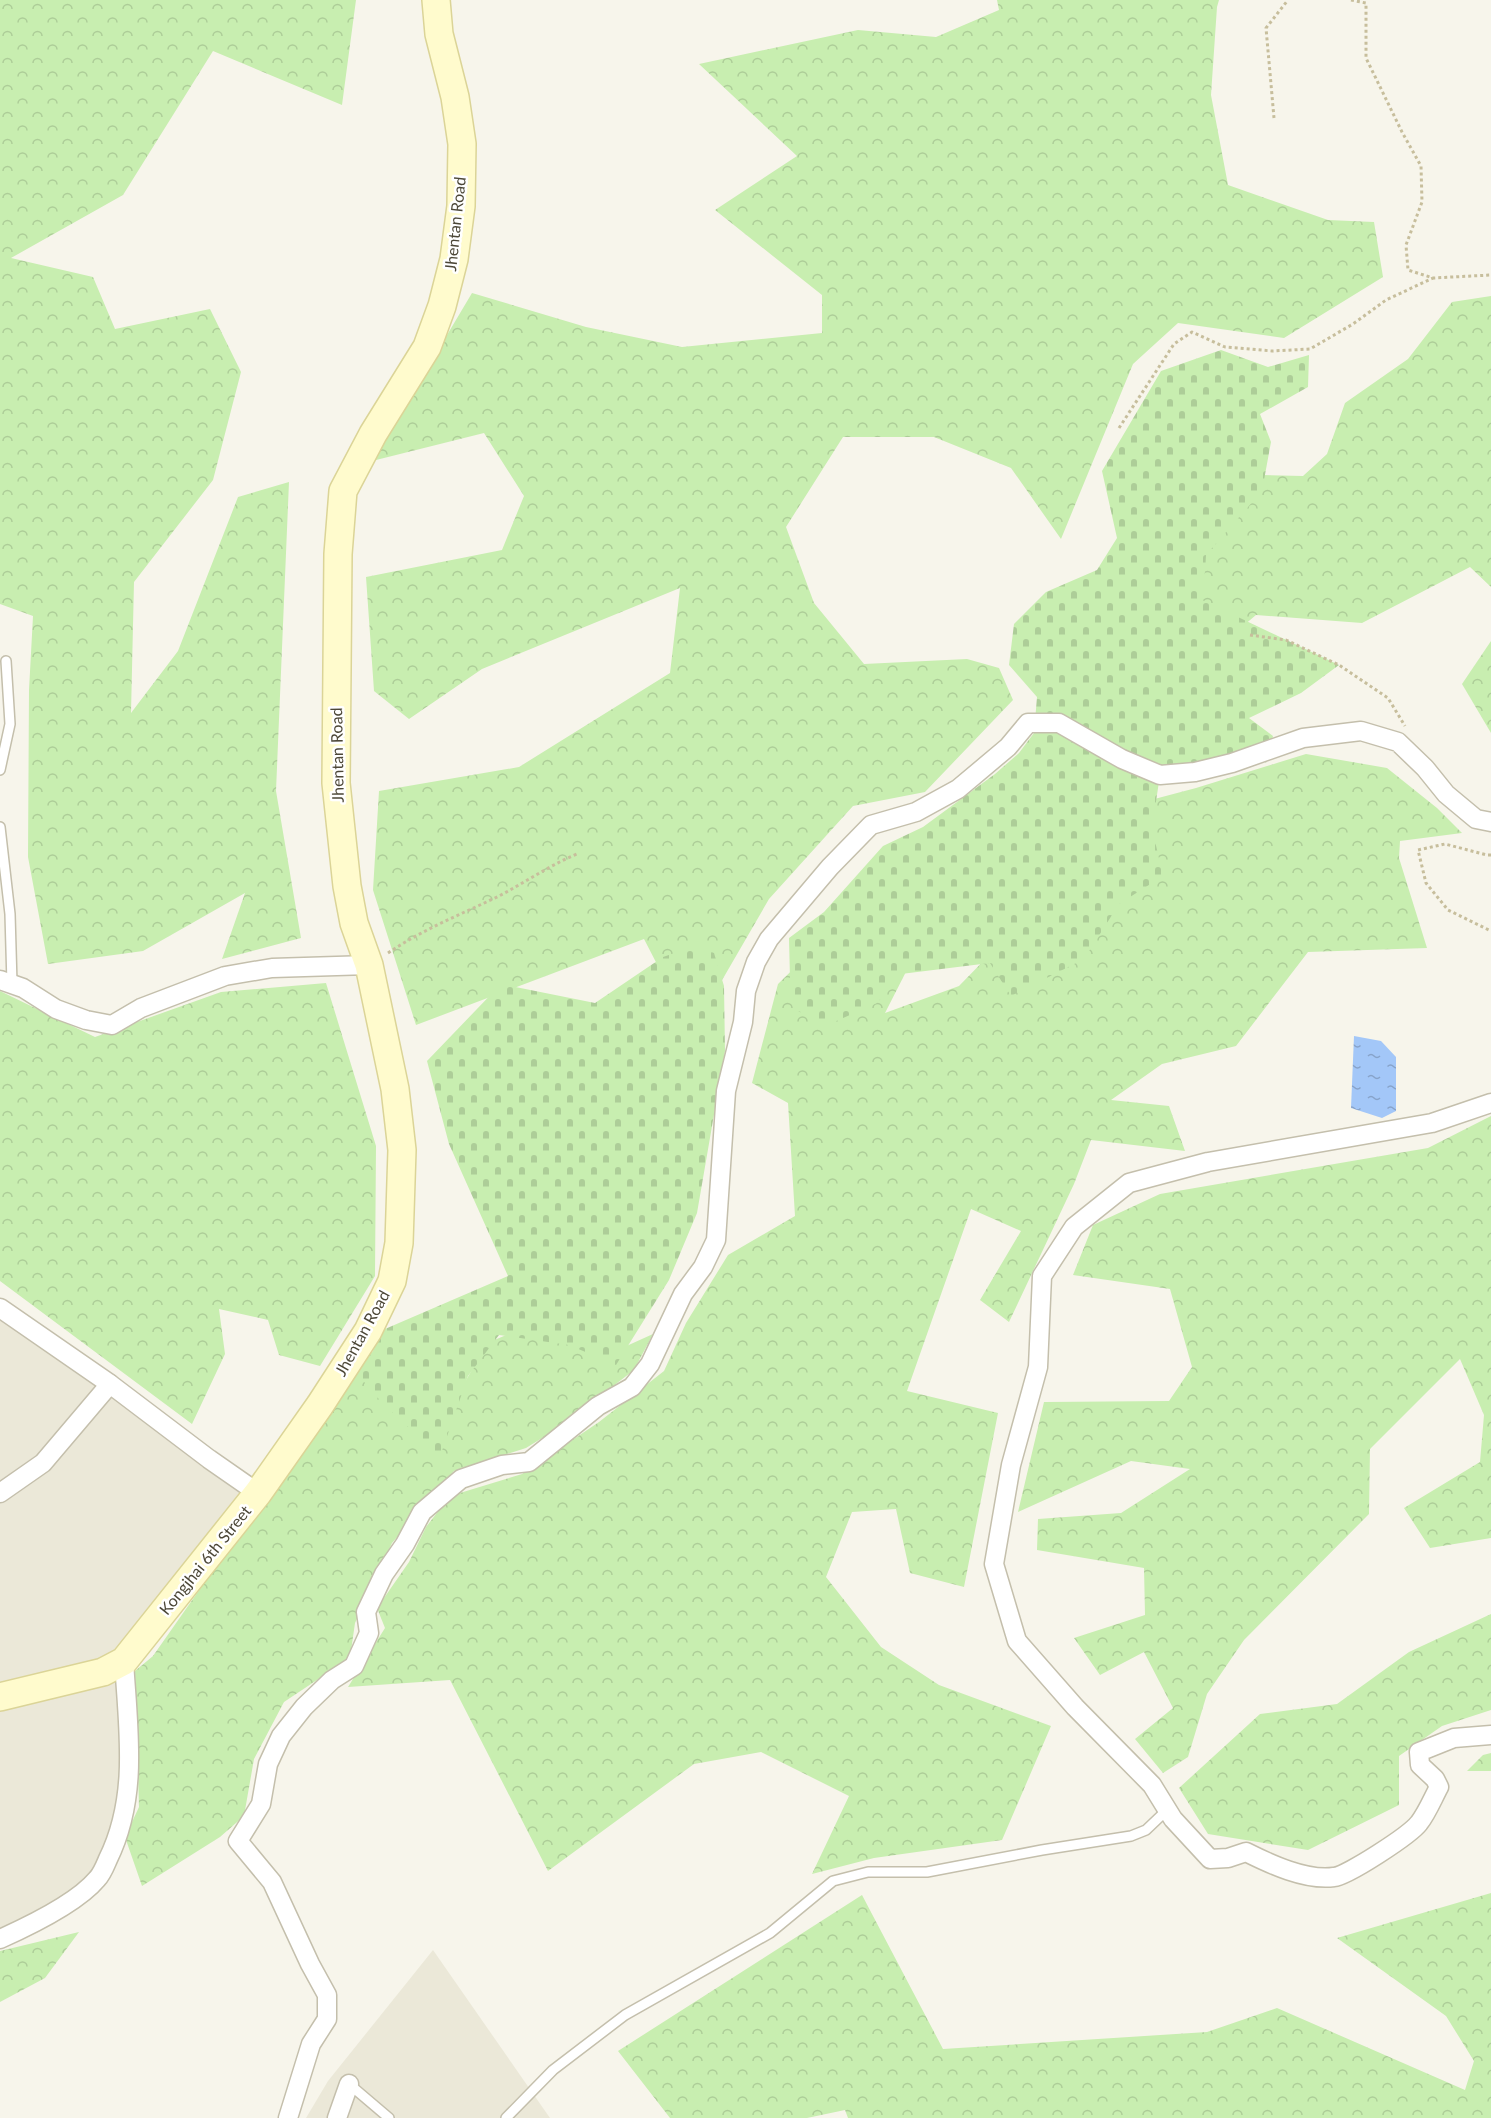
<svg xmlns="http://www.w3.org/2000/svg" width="1491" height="2118" font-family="Lato,sans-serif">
<defs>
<pattern id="forest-crowns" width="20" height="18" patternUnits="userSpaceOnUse" patternTransform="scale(1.5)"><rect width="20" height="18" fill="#c8eeb0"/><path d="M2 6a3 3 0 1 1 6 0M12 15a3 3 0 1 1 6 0" fill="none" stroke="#adcd98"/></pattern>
<pattern id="cemetery-stones" width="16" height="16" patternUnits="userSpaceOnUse" patternTransform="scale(1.5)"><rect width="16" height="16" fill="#c8eeb0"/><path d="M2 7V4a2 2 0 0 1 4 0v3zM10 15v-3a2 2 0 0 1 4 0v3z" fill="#adcd98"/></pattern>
<pattern id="water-ripples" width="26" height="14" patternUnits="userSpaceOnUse" patternTransform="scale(1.5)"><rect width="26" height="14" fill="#a3c7f8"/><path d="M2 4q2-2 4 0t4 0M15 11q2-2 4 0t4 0" fill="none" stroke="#87a3ca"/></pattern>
</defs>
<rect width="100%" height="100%" fill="#f7f5eb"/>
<g fill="#ebe8d8">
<path d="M0 1308 258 1493 124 1661 128 1797 80 1896 0 1932Z"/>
<path d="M433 1950 550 2118H306L328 2081Z"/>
</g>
<g fill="url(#forest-crowns)">
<path d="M0 0H356L342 105 213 51 123 195 11 258 93 277 115 329 210 309 241 372 213 480 134 582 131 713 178 651 238 497 289 482 276 791 301 938 222 959 245 893 143 951 48 964 28 857 29 690 33 616 0 604Z"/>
<path d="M997 0H1219L1217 7 1211 95 1228 185 1328 220 1374 222 1383 277 1284 338 1178 323 1133 364 1061 539 1011 468 934 437H843L786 527 814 603 864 664 967 659 999 668 1013 700 925 792 853 806 769 899 692 1032 644 939 416 1025 373 890 379 791 519 767 670 673 680 588 482 669 409 719 374 691 366 577 502 550 524 496 484 433 372 461 472 293 586 327 682 347 822 333V295L715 210 797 156 699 64 858 30 936 37 999 10Z"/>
<path d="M1491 296V587L1470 567 1362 623 1256 615 1140 713 1181 473 1303 476 1327 454 1345 403 1408 359 1452 302Z"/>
<path d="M1491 641V733L1462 684Z"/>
<path d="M1306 754 1387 768 1437 808 1462 833 1400 841 1399 858 1427 948 1308 952 1236 1046 1162 1064 1111 1100 1169 1106 1185 1151 1091 1140 1074 1184 1009 1322 980 1300 1021 1231 971 1209 907 1391 998 1413 964 1587 910 1573 896 1509 852 1512 826 1577 881 1647 939 1685 1051 1726 1002 1840 874 1858 812 1874 849 1796 761 1752 694 1764 548 1871 450 1680 348 1687 385 1628 377 1608 409 1562 426 1527 450 1496 522 1474 599 1422 664 1371 686 1323 728 1255 795 1216 788 1103 752 1083 778 984 891 873 939 907 885 1013 959 986 1032 911 1128 806 1196 788Z"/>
<path d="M326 983 376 1146 375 1276 320 1366 279 1355 268 1320 219 1309 225 1354 192 1424 0 1281V991L95 1037 221 992Z"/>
<path d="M1491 1116V1538L1430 1548 1404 1508 1480 1462 1484 1415 1460 1359 1370 1449 1369 1514 1244 1640 1207 1694 1188 1757 1163 1773 1135 1739 1173 1708 1144 1652 1100 1675 1074 1638 1145 1615 1144 1568 1037 1550 1038 1519 1121 1513 1190 1469 1131 1461 1018 1512 1044 1402 1169 1401 1192 1367 1170 1289 1073 1275 1093 1225 1160 1194 1428 1148Z"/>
<path d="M526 1327 611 1353 653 1334 634 1370 560 1427 526 1448 454 1471 392 1543 355 1623 350 1658 284 1702 254 1759 244 1816 220 1837 142 1886 125 1837 139 1807 135 1671 153 1656 368 1349 409 1389 433 1439 487 1343Z"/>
<path d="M1491 1614V1710L1442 1726 1399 1756V1805L1308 1850 1208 1834 1179 1788 1260 1714 1337 1704 1409 1652Z"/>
<path d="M1491 1753V1771H1467L1483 1755Z"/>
<path d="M1491 1893V2118H848L845 2110 807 2118H670L618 2051 862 1895 943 2049 1207 2032 1277 2008 1465 2090 1474 2061 1446 2016 1337 1938Z"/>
<path d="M79 1932 45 1978 0 2002V1951Z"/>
</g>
<g fill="url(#cemetery-stones)">
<path d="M1221 350 1268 367 1309 355 1308 387 1260 414 1271 442 1262 491 1206 555 1205 572 1198 598 1339 665 1301 693 1249 718 1273 736 1266 763 1259 753 1160 775 1152 828 1163 876 1119 904 1084 959 1011 996 990 963 901 974 877 1003 825 1026 793 1008 790 979 789 938 824 912 883 846 923 827 995 774 1019 753 1034 733 1037 697 1009 665 1014 624 1046 592 1097 570 1117 538 1102 471 1161 371Z"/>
<path d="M695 946 714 953 724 986 725 1051 697 1213 669 1280 616 1365 569 1345 499 1335 468 1376 437 1465 415 1433 384 1405 359 1376 385 1329 508 1276 449 1144 427 1061 501 984 595 1003 663 957Z"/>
</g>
<path fill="url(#water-ripples)" d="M1354 1036 1381 1041 1396 1057V1111L1382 1118 1351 1108Z"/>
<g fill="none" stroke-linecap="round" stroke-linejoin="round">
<g stroke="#c4bfac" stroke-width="12">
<g id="lane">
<path d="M0 770 10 724 6 661"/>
<path d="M0 827 10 914 12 984"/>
<path d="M349 2084 389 2118"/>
<path d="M506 2118 553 2070 625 2015 770 1933 833 1881 868 1872H927L1042 1850 1131 1836 1146 1830 1167 1810"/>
</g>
</g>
<g stroke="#c4bfac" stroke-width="21">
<g id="street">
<path d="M0 980 23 988 56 1009 86 1020 112 1025 141 1008 225 976 272 968 369 965"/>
<path d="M1491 1103 1432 1123 1208 1162 1129 1183 1074 1227 1042 1276 1038 1367 1011 1465 994 1564 1017 1641 1075 1707 1152 1785 1173 1819 1210 1859 1228 1858 1246 1852C1270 1864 1306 1881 1334 1877 1347 1876 1410 1835 1419 1823 1427 1813 1433 1798 1439 1787L1435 1779 1420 1765 1419 1752 1454 1738 1491 1735"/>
<path d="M0 1308 110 1384 209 1459 258 1493"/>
<path d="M0 1493 43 1463 110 1384"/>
<path d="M0 1939C29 1926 77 1903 97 1879 102 1874 105 1866 108 1859 139 1796 128 1729 124 1661"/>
<path d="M288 2118 311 2044 327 2019V1995L310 1964 272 1882 238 1841 261 1804 268 1764 281 1736 304 1707 332 1680 354 1666 369 1633 366 1612 384 1574 405 1544 422 1512 461 1479 502 1465 529 1462 598 1406 632 1387 650 1364 683 1294 703 1267 716 1240 726 1091 743 1022 746 991 756 962 769 939 830 867 871 825 916 812 958 789 1008 747 1028 723H1059L1122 759 1160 775 1195 772 1232 763 1303 738 1361 731 1398 742 1425 768 1446 794 1476 819 1491 822"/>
<path d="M337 2118 349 2084"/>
</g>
</g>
<g stroke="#dbd497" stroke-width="30">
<path id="secondary" d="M0 1697 103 1672 124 1661 258 1493 320 1405 368 1331 392 1281 399 1243 402 1150 395 1089 369 965 354 923 347 886 336 783 338 554 343 491 373 434 427 347 442 306 454 259 461 206 462 144 455 97 439 34 436 0"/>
</g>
<g stroke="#c7be9c" stroke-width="3" stroke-dasharray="3 3" stroke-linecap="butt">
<path d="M1351 0 1366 3V58L1402 132 1421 166 1422 202 1406 245 1408 270 1433 278 1491 275"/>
<path d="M1274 118 1266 28 1288 0"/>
<path d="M1119 428 1174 344 1192 332 1225 347 1272 351 1310 349 1353 324 1386 300 1433 278"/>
<path d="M1250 635 1286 640 1339 665 1388 698 1405 726"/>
<path d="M1491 855H1487L1445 844 1418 850 1426 883 1448 910 1491 931"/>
<path d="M388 953C422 930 459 915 495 898 523 884 548 866 577 854"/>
</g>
<use href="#lane" stroke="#fff" stroke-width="9"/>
<use href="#street" stroke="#fff" stroke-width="18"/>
<use href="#secondary" stroke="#fffbcd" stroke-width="27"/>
</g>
<g text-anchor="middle" stroke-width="5" stroke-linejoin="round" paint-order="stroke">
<g font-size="16" fill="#4c4737" stroke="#fff">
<text transform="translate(455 224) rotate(-84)" y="6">Jhentan Road</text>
<text transform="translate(337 755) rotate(-91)" y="6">Jhentan Road</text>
<text transform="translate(362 1333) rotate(-61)" y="6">Jhentan Road</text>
<text transform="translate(205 1560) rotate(-51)" y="6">Kongjhai 6th Street</text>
</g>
</g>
</svg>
